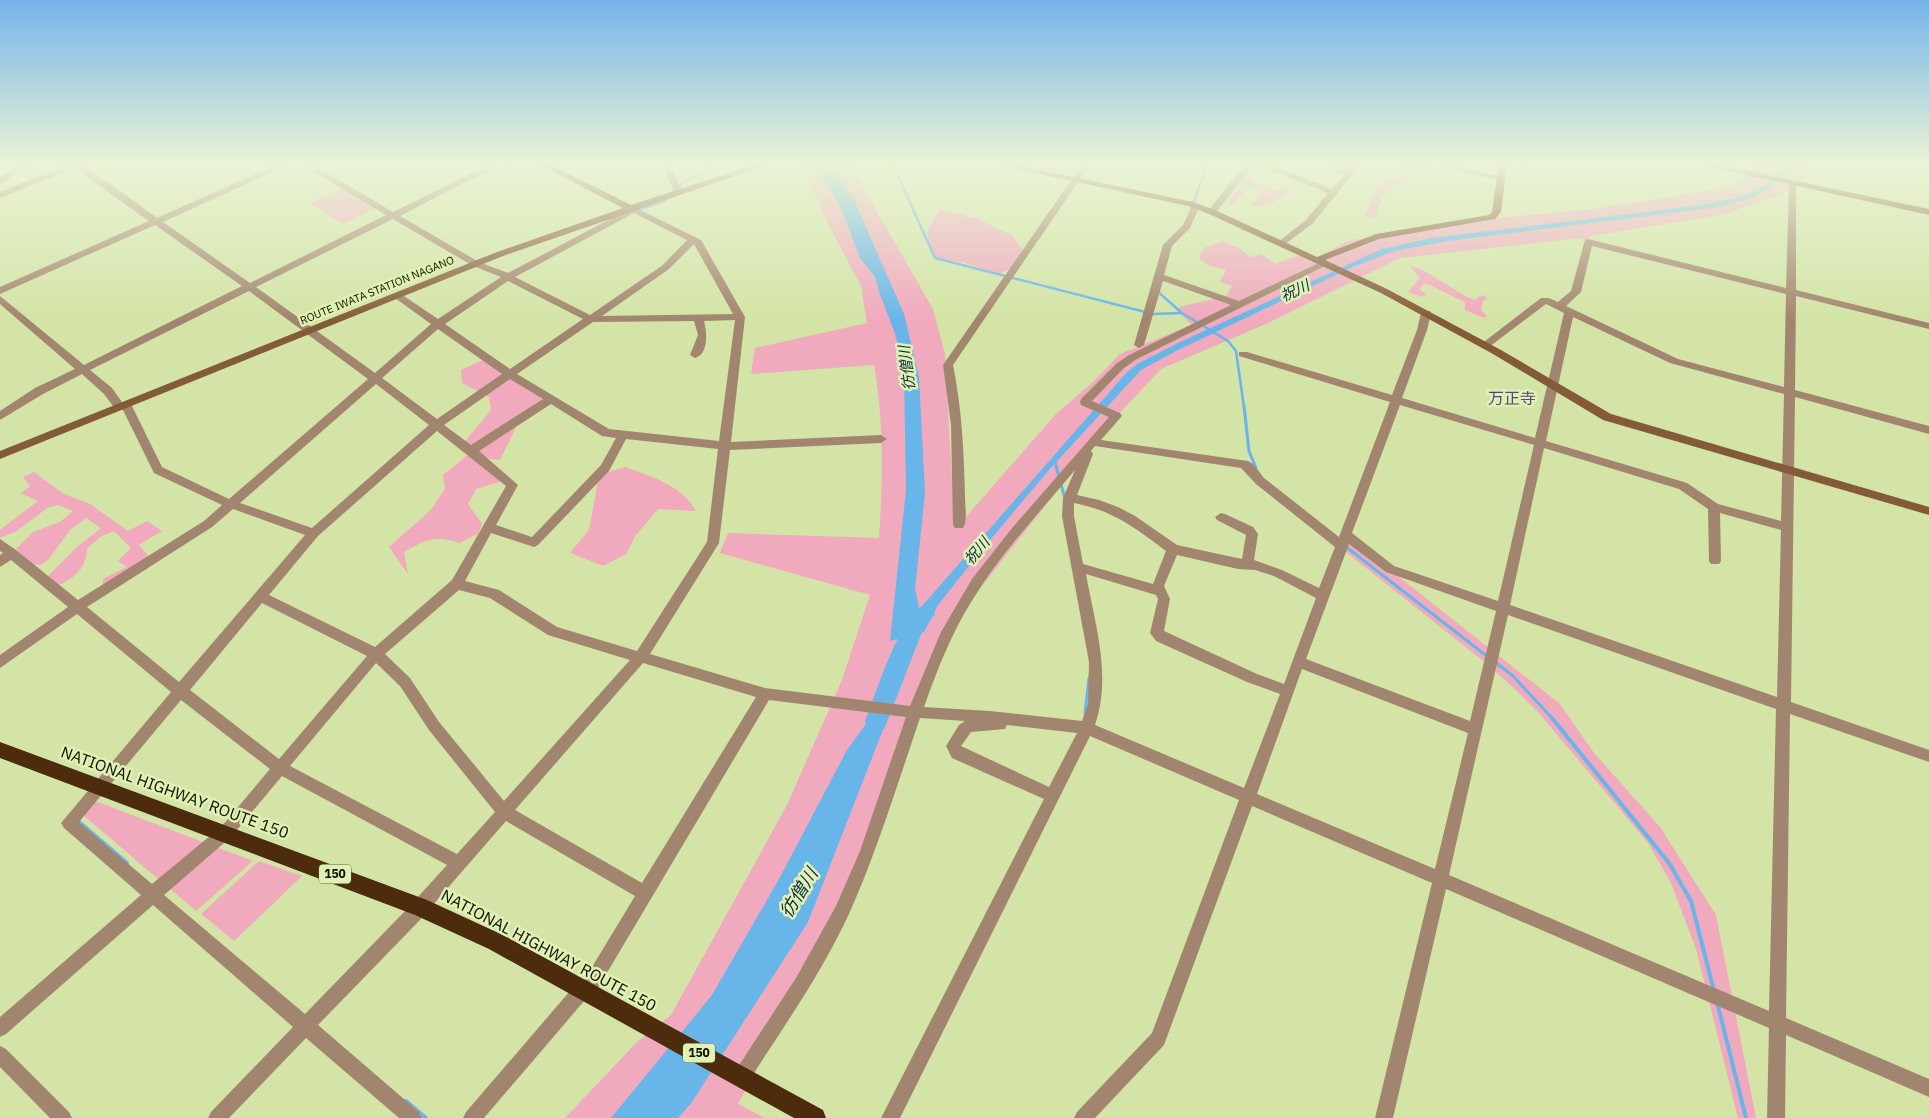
<svg xmlns="http://www.w3.org/2000/svg" width="1929" height="1118" font-family="'IBM Plex Sans','Noto Sans JP',sans-serif">
<rect width="100%" height="100%" fill="#d3e4a6"/>
<g fill="#f1a9be">
<path d="M798 163H849L933 309 945 354 954 516 959 525 1056 414 1092 383 1120 354 1192 325 1174 308 1181 312 1179 307 1226 296 1232 286 1220 282 1226 270 1207 265 1199 258 1204 248 1223 241 1240 249 1251 257 1261 254 1275 264 1301 255 1314 259 1347 241 1488 219 1593 209 1730 187 1761 163H1807L1808 175 1779 195 1725 214 1591 236 1586 241 1582 238 1400 258 1268 323 1161 369 1112 421 940 639 832 931 738 1104 765 1118H565L637 1042 671 1015 787 805 842 680 870 595 720 553 728 533 879 538C883 481 884 422 874 365L751 374 755 348 867 323 861 286 825 218 804 167Z"/>
<path d="M1404 163H1433L1380 197 1381 201 1374 218 1365 217 1374 192 1386 177H1400Z"/>
<path d="M1250 170 1253 171 1252 181 1278 191 1290 185 1287 194C1278 200 1263 209 1251 205L1262 192 1249 187 1233 205 1227 203Z"/>
<path d="M343 188 375 208 343 224 310 203Z"/>
<path d="M940 209 978 219 1013 236 1022 249 1016 266 999 274 966 263 935 258C923 231 926 233 940 209Z"/>
<path d="M1410 266C1427 269 1455 292 1474 300L1482 295 1488 298 1483 301 1481 310 1487 316 1484 318 1465 310V302L1425 283 1419 289 1426 294 1422 297 1408 292 1420 278Z"/>
<path d="M487 358 537 391 542 399 520 419 500 460 478 457 463 445C471 431 483 423 491 409L489 397 462 383 461 370Z"/>
<path d="M469 454 506 480 476 489 468 504 482 524 478 534 459 543C435 534 425 540 404 552L408 574 389 547 431 510 445 489 443 475Z"/>
<path d="M625 467C650 476 683 486 696 511L658 509 636 535 626 554 603 566 570 553 589 530 599 475Z"/>
<path d="M34 472 64 494 90 504 128 531 147 521 162 531 139 545 149 557 103 585V579L127 567 118 561 131 548 114 531 100 537 87 549C86 568 76 577 59 585L44 580 76 548 101 528 86 518 70 530 49 559 41 565 31 564 16 549 33 532 60 522 73 511 58 505 47 508 17 531 0 538V530L38 501 21 493 30 486 23 477Z"/>
<path d="M1346 535 1560 704 1594 753 1660 827 1716 915 1756 1118H1738L1696 949 1671 883 1648 843 1539 713 1517 691 1487 664 1341 548Z"/>
<path d="M95 801 253 861 196 911 83 815Z"/>
<path d="M259 861 302 876 234 941 201 914Z"/>
</g>
<g fill="#68b5ea">
<path d="M813 163H829L855 202 904 314 919 377 925 493 915 589 919 608 923 605 1127 372 1139 363 1180 342 1382 249 1431 238 1694 206C1727 200 1767 196 1784 163H1793C1776 194 1743 201 1712 208L1448 241 1395 251 1355 266 1178 350 1141 370 1048 471 985 546 938 605 924 632 890 641 906 490 904 372 895 333 880 295 875 277 860 258 840 205Z"/>
<path d="M907 668 808 922 692 1102 678 1118H611L712 995 779 879 847 750Z"/>
</g>
<g fill="none" stroke-linecap="round" stroke-linejoin="round">
<g stroke="#68b5ea" stroke-width="2.5">
<path d="M892 163 935 258 1153 314 1182 313"/>
<path d="M678 190 681 184 718 163"/>
<path d="M637 211 666 200"/>
<path d="M1190 212 1208 163"/>
<path d="M1157 291 1182 313 1228 341 1236 351 1244 407"/>
</g>
<g stroke="#68b5ea" stroke-width="3">
<path d="M1244 406 1249 451 1256 468"/>
<path d="M1055 462 1059 477"/>
<path d="M1061 484 1065 499"/>
<path d="M1345 546 1488 657"/>
<path d="M1495 662 1512 675 1553 719"/>
<path d="M1085 714 1089 678"/>
</g>
<g stroke="#68b5ea" stroke-width="4">
<path d="M1552 718 1669 863 1691 901 1714 991"/>
<path d="M78 821 127 863"/>
<path d="M1717 1002 1746 1118"/>
<path d="M406 1101 426 1118"/>
</g>
<path fill="#68b5ea" fill-rule="evenodd" d="M925 606 932 608 935 614 922 632 887 722 884 729 876 732 868 729 865 722C875 696 900 614 925 606Z"/>
<g fill="#a2856e" fill-rule="evenodd">
<path d="M23 163H33L0 184V177Z"/>
<path d="M63 163H81L157 218 280 163H292L163 222 250 283 386 215 299 163H310L393 212 492 163H503L400 216 479 262 508 273 627 210V206L630 205 701 240 745 317 731 442 881 435 887 439 881 443 730 450 719 543 650 654 765 688 910 706 941 632 972 579 1013 527 1109 417 1081 405 1080 402 1081 399 1116 364 1129 355 1231 305 1163 281 1144 345 1139 348 1134 345 1163 245 1183 225 1193 204 1200 206 1190 228 1172 246 1164 275 1239 301 1321 262 1324 261 1329 264 1137 359 1124 368 1092 401 1120 413 1122 416 1101 440 1248 461 1253 464 1264 478 1339 537 1390 402 1239 356V352H1247L1392 395 1417 330 1421 313 1422 311H1430L1431 313 1427 330 1402 398 1535 438 1564 313 1546 304 1489 347 1485 348 1480 345 1541 298H1549L1558 302 1571 291 1585 240 1588 239 1786 288 1789 184 1796 182V290L1929 323V329L1796 296 1795 390 1929 426V434L1795 397 1791 702 1929 750V762L1790 714 1786 1018 1929 1079V1097L1786 1035 1785 1118H1767L1769 1028 1446 889 1393 1118H1375L1432 883 1252 806 1164 1045 1095 1118H1074L1077 1112 1152 1033 1239 800 1090 736 900 1118H881L1044 799 952 758 946 746 959 725 965 721 920 718C897 785 877 852 848 916 821 974 783 1028 748 1082L742 1085 736 1082 733 1076 736 1070 796 978 836 906 860 851 906 717 769 700 592 998 585 1000 484 1118H463L466 1112 576 984 583 982 635 896 506 821 419 921 318 1025 419 1112 422 1118H399L306 1038 229 1118H208L211 1112 293 1027 153 905 6 1034 0 1037V1017L141 895 64 828 61 823 171 692 77 614 0 668V655L68 607 11 560 0 567V555L3 553 0 551V539L16 550 78 600 204 521 222 505 154 473 123 410H116L104 394 82 374 43 394 0 420V411L35 388 75 369 0 304V296L84 365 242 286 155 225 0 294V287L149 221 74 168 0 198V192L66 165ZM634 213 687 240 663 265 590 315 515 277ZM393 219 473 266 501 277 438 319 401 294H395V298L431 324 375 373 256 287ZM694 244 733 314 602 316 669 269ZM1592 246 1786 294 1784 387 1678 359 1566 306 1581 292ZM508 281 583 319 510 369 445 324ZM249 291 368 379 229 499 162 467 130 402H122L112 388 90 370ZM1573 317 1670 363 1784 394 1781 521 1718 504 1687 483 1546 441ZM735 320 719 441 609 429 517 374 593 322 694 321 698 335 690 355 695 358C709 354 707 332 704 321ZM438 329 502 374 437 419 382 378ZM510 379 543 399 471 445 444 425ZM376 384 429 425 312 528 240 503ZM551 404 602 436 616 438 601 465 532 537 496 525 518 485 479 451ZM1400 405 1534 445 1498 601 1394 566 1352 533ZM437 431 506 486 452 580 375 647 269 595 318 536ZM626 439 718 449 707 542 637 651 557 627 499 590 465 581 491 533 534 547 538 545 609 471ZM1095 446 1241 468 1256 484 1335 547 1319 588 1282 570 1254 560 1258 534 1253 527 1225 514 1221 513 1215 517 1217 520 1246 535 1242 559 1177 545 1135 516 1118 507 1099 500 1077 495 1093 454 1091 451ZM1544 448 1679 489 1708 509 1709 561 1711 564H1719L1721 561 1720 513 1781 530 1777 697 1510 605ZM1075 470 1063 498 1062 516 1089 662 1088 704 1082 721 990 711 924 707C937 670 952 632 973 599 1001 553 1040 512 1075 470ZM1074 503C1114 511 1134 527 1166 551L1153 584 1083 564 1074 516ZM233 509 305 535 179 682 87 607 212 527ZM1349 544 1386 572 1496 611 1470 721 1306 659ZM1177 555 1238 569 1255 570 1274 576 1316 598 1284 684 1257 674 1164 631 1170 599 1164 586ZM1086 574 1156 595 1158 599 1150 633 1156 641 1247 682 1280 694 1244 788 1095 725C1112 675 1095 625 1086 574ZM459 590 490 598 548 635 630 660 504 801 439 722 410 678 385 654ZM262 603 367 656 279 759 190 690ZM1508 615 1776 709 1769 1011 1449 875ZM376 663 400 686 429 730 495 812 457 854 290 766ZM643 663 756 697 642 883 515 810ZM1302 669 1468 733 1435 869 1257 794ZM181 700 270 769 222 826 152 884 79 822ZM1007 725 1077 733 1049 787 961 746 971 732 1005 729ZM282 776 447 865 407 909 305 1014 164 895 231 837Z"/>
<path d="M662 163H670L682 192 681 194 674 192Z"/>
<path d="M1083 163H1091L953 365C962 409 964 453 965 497 965 507 968 520 963 528H955L953 525 951 425 943 365Z"/>
<path d="M1246 163H1266L1332 189 1344 175 1330 170 1328 163H1336L1337 167 1347 170 1353 163H1362L1312 224 1281 247 1276 244 1278 242 1306 220 1328 193 1254 164 1215 214H1209V210Z"/>
<path d="M1429 163H1446L1505 178 1501 181Z"/>
<path d="M1757 163H1766L1754 177H1748L1747 175Z"/>
<path d="M0 1046 6 1049 69 1112 72 1118H50L0 1067Z"/>
</g>
<g fill="#845b38" fill-rule="evenodd">
<path d="M536 163H547L631 205 760 163H773L503 256 0 459V451L497 252 623 208Z"/>
<path d="M990 163H1007L1193 202 1215 210 1317 257 1376 234 1489 215 1492 212 1499 163H1507L1501 212 1495 219 1379 239 1325 260 1387 289 1501 350 1611 414 1929 507V515L1603 420 1493 354 1381 293 1209 214 1188 206Z"/>
<path d="M1693 163H1710L1929 209V215Z"/>
</g>
<path fill="#4c2c0d" fill-rule="evenodd" d="M0 742 427 900 503 935 823 1110 826 1118H794L489 949 415 915 0 758Z"/>
</g>
<linearGradient id="sky" x2="0" y2="1"><stop stop-color="#75b4e9"/><stop offset="0.51" stop-color="#ebf3d7"/><stop offset="1" stop-color="#ebf3d7" stop-opacity="0"/></linearGradient>
<rect width="1929" height="320" fill="url(#sky)"/>
<g text-anchor="middle" stroke-width="5" stroke-linejoin="round" paint-order="stroke">
<g font-size="11" fill="#0c1100" stroke="#e0f1b3">
<text transform="translate(377 290) rotate(-22)" y="4">ROUTE IWATA STATION NAGANO</text>
</g>
<g fill="#e0f1b3" stroke="#4c5436" stroke-width="1">
<rect x="319" y="864.5" width="32" height="19" rx="4"/>
<rect x="683" y="1043.5" width="32" height="19" rx="4"/>
</g>
<g font-size="12" font-weight="bold" fill="#0c1100">
<text x="335" y="878">150</text>
<text x="699" y="1057">150</text>
</g>
<g font-size="15" font-style="italic" fill="#0c2e44" stroke="#e0f1b3">
<text transform="translate(1295 291) rotate(-25)" y="5">祝川</text>
<text transform="translate(907 368) rotate(-97)" y="5">彷僧川</text>
<text transform="translate(977 551) rotate(-50)" y="5">祝川</text>
</g>
<g font-size="16" fill="#5a427f" stroke="#e0f1b3">
<text x="1512" y="404">万正寺</text>
</g>
<g font-size="16" fill="#0c1100" stroke="#e0f1b3">
<text transform="translate(175 792) rotate(20)" y="6">NATIONAL HIGHWAY ROUTE 150</text>
<text transform="translate(549 950) rotate(28)" y="6">NATIONAL HIGHWAY ROUTE 150</text>
</g>
<g font-size="18" font-style="italic" fill="#0c2e44" stroke="#e0f1b3">
<text transform="translate(799 893) rotate(-58)" y="6">彷僧川</text>
</g>
</g>
</svg>
